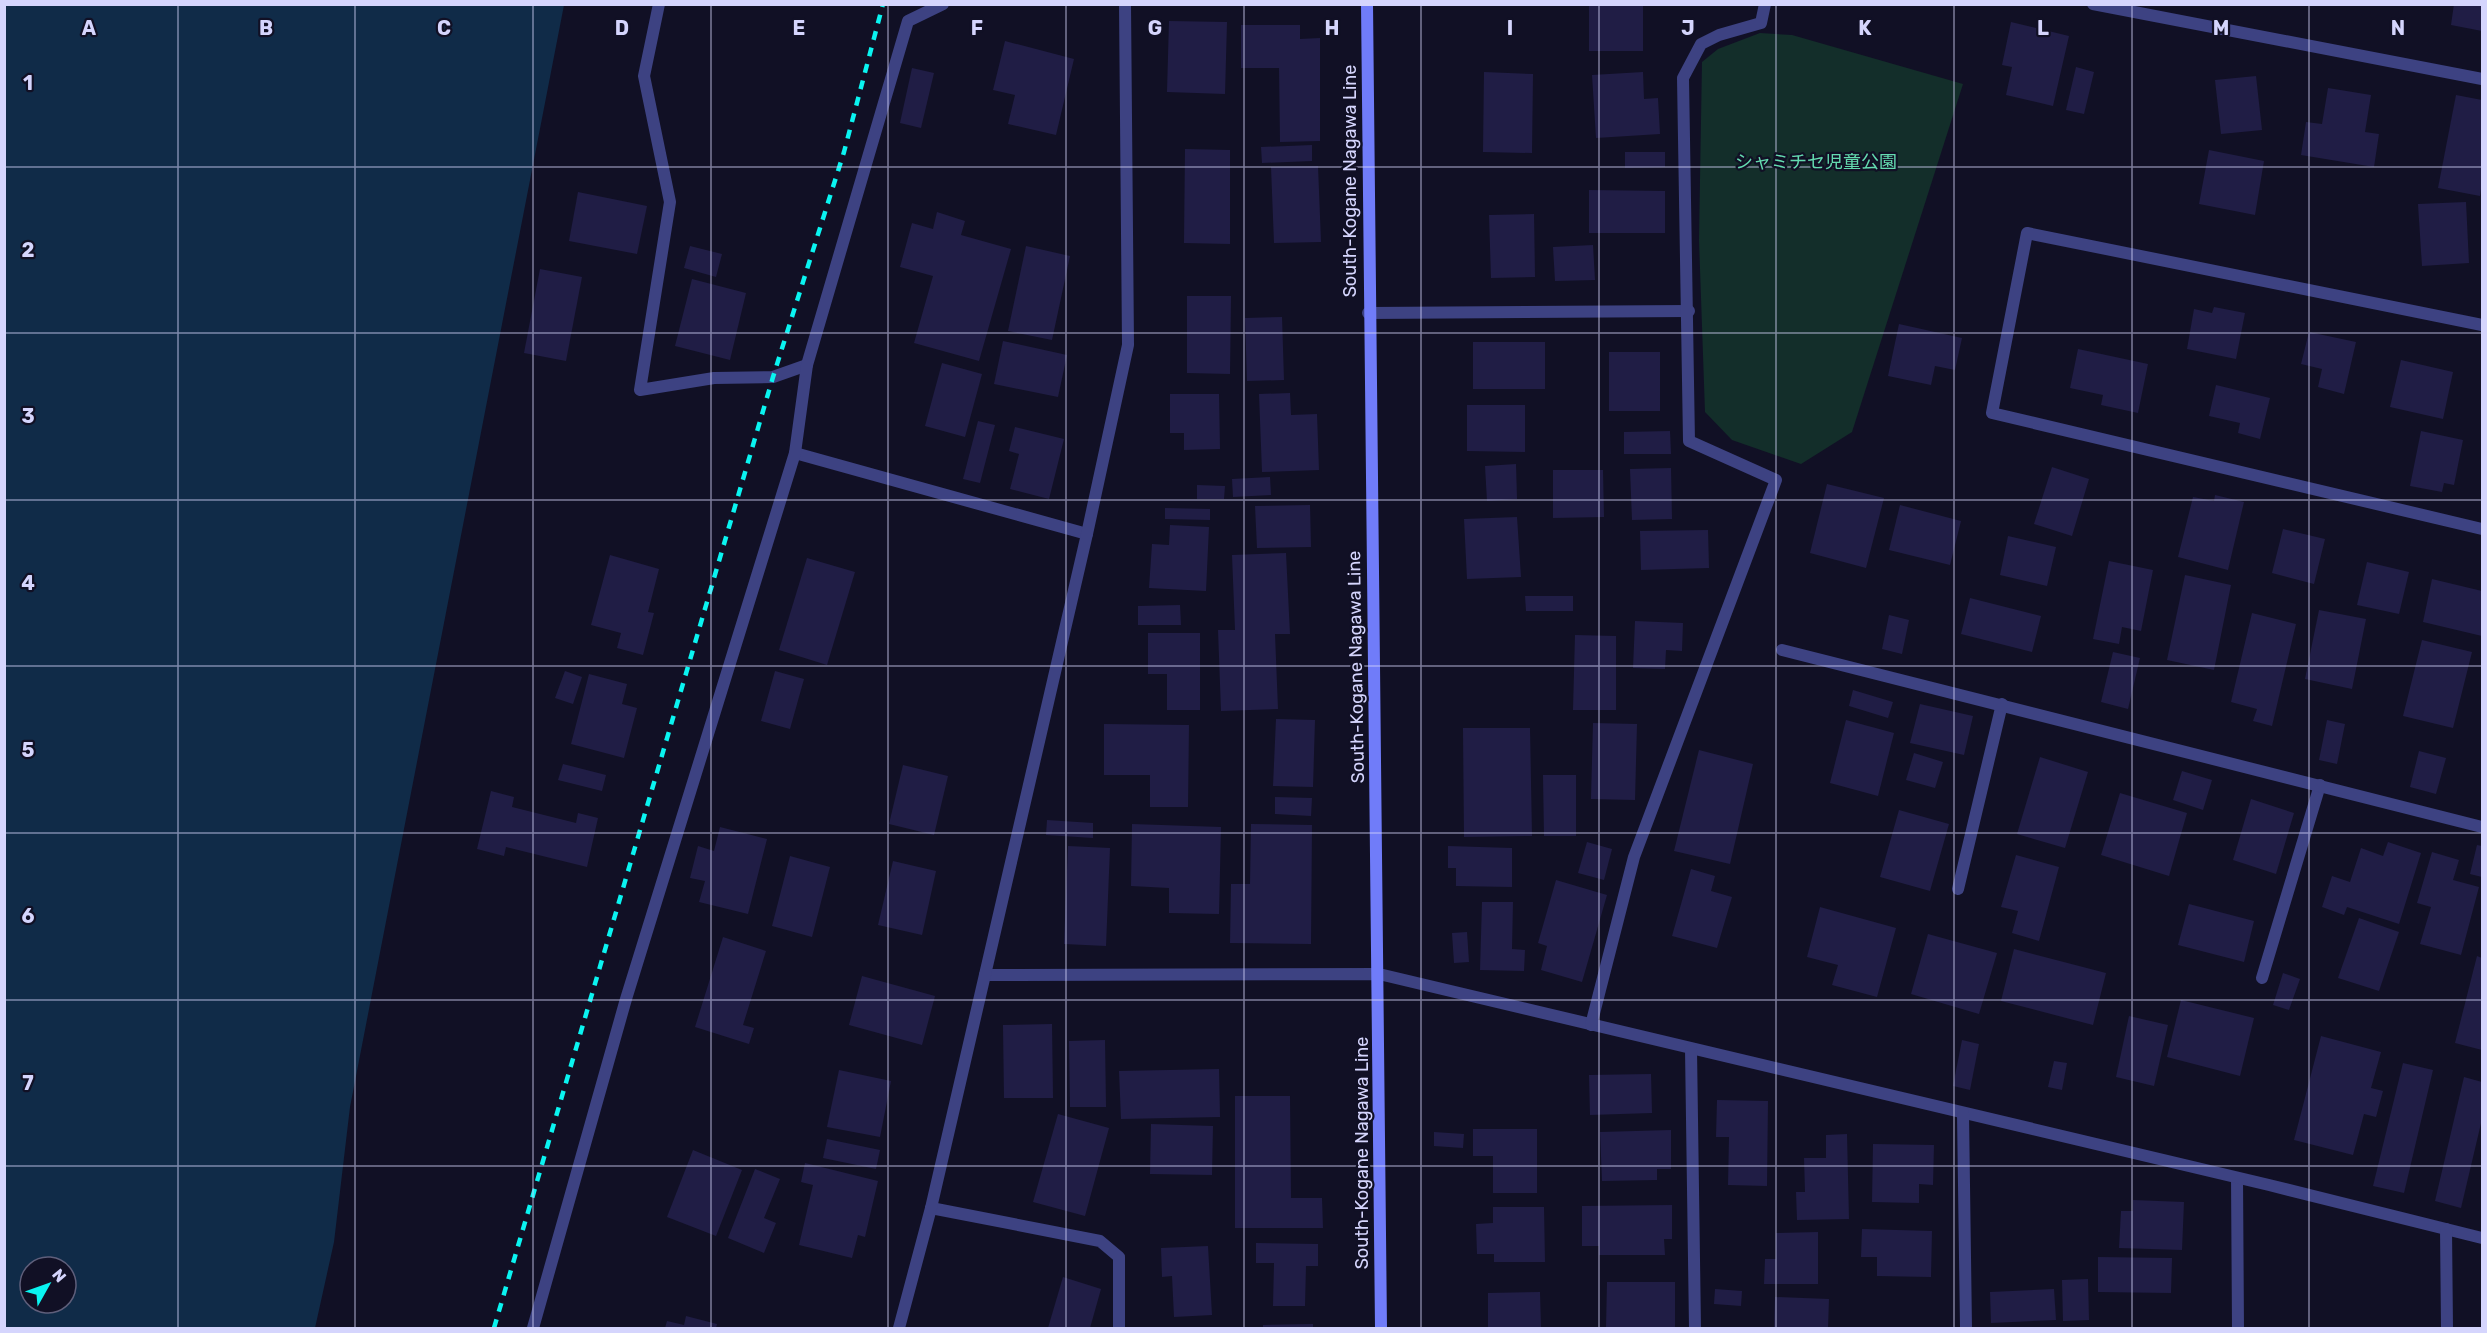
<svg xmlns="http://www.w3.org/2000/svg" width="2487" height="1333" font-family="Rubik,'Noto Sans JP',sans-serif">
<rect width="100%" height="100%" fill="#111025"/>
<path fill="#132e2a" d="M1760 33 1792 35 1963 84 1852 432 1801 464 1732 440 1705 412 1699 240 1702 62 1718 49Z"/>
<path fill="#102b48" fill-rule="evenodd" d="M5 4 564 5 350 1107 334 1242 315 1328H5ZM30 1267H66V1303H30Z"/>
<g fill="#201d45">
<rect x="1589" y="4" width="54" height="47"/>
<path d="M2454 4H2482V31L2451 25Z"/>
<path d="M1169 21 1227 22 1225 94 1167 92Z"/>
<path d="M2011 22 2069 36 2053 106 2006 95 2012 67 2002 65Z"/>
<path d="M1241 25H1300V39L1320 38V141L1280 142 1279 68H1241Z"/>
<path d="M1005 41 1074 59 1056 135 1008 124 1015 95 993 90Z"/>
<path d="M2076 67 2094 72 2084 114 2066 110Z"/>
<path d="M912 68 934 73 921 128 900 123Z"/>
<path d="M1484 72 1533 74 1532 153 1483 152Z"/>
<path d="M1643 72 1644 99 1658 98 1660 134 1596 138 1592 75Z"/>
<path d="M2256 76 2262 130 2221 134 2215 80Z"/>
<path d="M2328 88 2371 95 2365 132 2379 134 2374 167 2301 155 2306 122 2322 124Z"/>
<path d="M2456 95 2482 100V182L2480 196 2438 188Z"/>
<path d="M1312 145V161L1262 163 1261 147Z"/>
<path d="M1185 149 1230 150V244L1184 243Z"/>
<path d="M2209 150 2264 161 2255 215 2199 204Z"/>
<path d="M1625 152H1665V167L1625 168Z"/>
<path d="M1318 166 1321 242 1274 243 1271 167Z"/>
<path d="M1589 190 1665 191V233H1589Z"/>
<path d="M578 192 647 206 637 254 569 241Z"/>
<path d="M2466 202 2469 263 2422 266 2418 204Z"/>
<path d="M937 212 965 221 961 235 1011 249 979 361 914 343 933 276 900 267 912 223 933 229Z"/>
<path d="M1534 214 1535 277 1491 278 1489 215Z"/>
<path d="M1593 245 1595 280 1555 281 1553 247Z"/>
<path d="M690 246 722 254 716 277 684 268Z"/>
<path d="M1026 246 1070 256 1052 340 1008 331Z"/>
<path d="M540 269 582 277 566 361 524 353Z"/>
<path d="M692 279 746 293 730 360 675 346Z"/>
<path d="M1187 296H1231L1230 374 1187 373Z"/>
<path d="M2214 307 2245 313 2236 359 2187 349 2194 309 2212 313Z"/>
<path d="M1282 317 1284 380 1247 381 1245 318Z"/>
<path d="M1899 324 1962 338 1955 370 1935 366 1931 385 1888 376Z"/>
<path d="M2309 332 2356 342 2344 394 2318 387 2322 369 2301 364Z"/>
<path d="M1003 341 1067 355 1058 397 994 384Z"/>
<rect x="1473" y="342" width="72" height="47"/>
<path d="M2078 349 2148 364 2138 413 2101 405 2103 395 2070 388Z"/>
<rect x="1609" y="352" width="51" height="59"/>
<path d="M2401 360 2453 372 2443 419 2390 407Z"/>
<path d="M942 363 982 374 965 437 925 426Z"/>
<path d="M2216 385 2270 398 2260 439 2238 433 2240 423 2209 416Z"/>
<path d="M1290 393 1291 415 1317 414 1319 470 1262 472 1259 394Z"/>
<path d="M1170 394H1219L1220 449 1184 450V433H1170Z"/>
<path d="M1467 405H1525V452L1467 451Z"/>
<path d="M978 421 995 425 980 483 963 479Z"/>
<path d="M1015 427 1064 439 1049 499 1010 489 1019 454 1009 451Z"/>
<path d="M1670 431 1671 454H1624V432Z"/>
<path d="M2421 431 2463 440 2454 485 2444 483 2442 492 2410 486Z"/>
<path d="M1516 464 1517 499 1487 501 1485 466Z"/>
<path d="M2052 467 2089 479 2072 536 2034 524Z"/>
<path d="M1671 468 1672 519 1632 520 1630 469Z"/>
<path d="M1553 470H1603L1604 517 1553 518Z"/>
<path d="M1270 477 1271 495 1233 497 1232 479Z"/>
<path d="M1827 484 1884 498 1866 568 1810 553Z"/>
<path d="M1197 485 1225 486 1224 499H1197Z"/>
<path d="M2215 495 2244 502 2228 570 2178 557 2193 497 2214 501Z"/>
<path d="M1310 505 1311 547 1257 548 1255 506Z"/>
<path d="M1900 505 1961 521 1950 565 1889 550Z"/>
<path d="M1165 508 1210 509V520L1165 519Z"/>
<path d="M1517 517 1521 577 1467 579 1464 519Z"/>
<path d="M1170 525 1209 527 1206 591 1149 588 1152 544 1169 545Z"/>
<path d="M2283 529 2325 539 2314 584 2272 573Z"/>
<path d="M1708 530 1709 568 1641 570 1640 531Z"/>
<path d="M2008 536 2056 547 2047 586 2000 575Z"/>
<path d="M1286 553 1290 634H1275L1278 709 1221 711 1218 630H1235L1232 555Z"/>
<path d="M610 555 659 569 648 612 654 613 643 655 617 648 621 633 591 625Z"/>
<path d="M807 558 855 572 827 665 779 650Z"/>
<path d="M2109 561 2153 570 2141 631 2122 627 2119 644 2093 639Z"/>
<path d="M2367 562 2409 572 2399 614 2357 605Z"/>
<path d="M2185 575 2231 585 2214 670 2167 660Z"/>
<path d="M2432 579 2482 591V636L2423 622Z"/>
<path d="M1525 596H1573V611H1526Z"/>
<path d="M1970 598 2041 616 2032 652 1961 634Z"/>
<path d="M1180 605 1181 625H1138V606Z"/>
<path d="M2319 610 2366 619 2352 689 2305 679Z"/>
<path d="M2252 613 2296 624 2272 726 2253 721 2257 709 2231 702Z"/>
<path d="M1889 615 1909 620 1902 654 1882 649Z"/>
<path d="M1635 621 1683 623 1682 651 1666 650 1665 669 1633 668Z"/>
<path d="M1148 633H1200V710H1167V674H1148Z"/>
<path d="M1575 635 1616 636V710H1573Z"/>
<path d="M2422 640 2472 652 2453 728 2403 716Z"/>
<path d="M2113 652 2140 658 2128 709 2101 702Z"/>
<path d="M565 671 582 677 573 704 555 698Z"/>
<path d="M775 671 804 679 790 729 761 721Z"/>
<path d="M589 674 627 684 622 704 637 708 624 758 571 744Z"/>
<path d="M1853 690 1893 702 1888 718 1849 706Z"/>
<path d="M1920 704 1973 716 1964 755 1910 743Z"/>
<path d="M1276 719 1315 720 1313 787 1273 786Z"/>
<path d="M1846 720 1894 733 1878 796 1830 783Z"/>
<path d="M2327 720 2345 724 2337 764 2319 760Z"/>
<path d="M1593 723 1637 724 1635 800 1591 799Z"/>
<path d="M1104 724 1189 725 1188 807H1150V775H1104Z"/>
<path d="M1463 728H1530L1532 836 1464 837Z"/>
<path d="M1699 750 1753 764 1730 864 1674 851Z"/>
<path d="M2419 751 2446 758 2436 794 2410 787Z"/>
<path d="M1914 753 1943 762 1935 788 1906 780Z"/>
<path d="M2040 757 2088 772 2065 848 2017 834Z"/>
<path d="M563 764 606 775 602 791 558 780Z"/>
<path d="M903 765 948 776 934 835 889 824Z"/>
<path d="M2182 771 2212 780 2203 810 2173 800Z"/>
<path d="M1543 775H1576V836H1544Z"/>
<path d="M491 791 514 797 512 807 576 823 578 813 598 818 587 867 506 847 504 856 477 849Z"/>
<path d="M2120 793 2187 813 2169 876 2101 855Z"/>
<path d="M1275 797 1312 798 1311 816 1275 814Z"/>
<path d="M2251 799 2294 813 2276 874 2233 860Z"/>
<path d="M1899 810 1949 824 1930 891 1880 877Z"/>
<path d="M1047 820 1093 823V838L1046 835Z"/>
<path d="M1132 824 1221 827 1219 914 1169 913V888L1131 886Z"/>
<path d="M1251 824 1312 825 1311 944 1230 943 1231 884H1250Z"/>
<path d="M720 827 767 839 748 914 699 902 705 881 690 878 698 846 714 851Z"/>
<path d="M1587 842 1612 849 1604 880 1578 873Z"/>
<path d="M2388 842 2421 853 2399 924 2347 907 2344 915 2322 907 2332 876 2350 882 2361 848 2383 856Z"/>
<path d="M2477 845 2482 846V877L2470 874Z"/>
<path d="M1068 846 1110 848 1106 946 1064 944Z"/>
<path d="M1448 846 1512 848V887L1456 886V868H1448Z"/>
<path d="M2432 852 2459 860 2453 880 2479 887 2461 955 2420 944 2431 907 2417 903Z"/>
<path d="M2016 855 2059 867 2039 941 2012 933 2018 911 2001 907Z"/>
<path d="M790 856 830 867 812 937 772 926Z"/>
<path d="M893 861 936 871 922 935 878 925Z"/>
<path d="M1691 869 1715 876 1711 891 1732 897 1717 948 1672 936Z"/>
<path d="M1556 880 1607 895 1582 982 1541 970 1547 946 1538 943Z"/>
<path d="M1482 902H1513L1512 949 1525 950 1524 971 1480 970Z"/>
<path d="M2189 904 2254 921 2244 962 2178 945Z"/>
<path d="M1820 907 1896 928 1877 997 1832 985 1838 965 1807 957Z"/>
<path d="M2359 918 2399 932 2379 991 2338 978Z"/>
<path d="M1467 932 1469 962 1454 963 1452 933Z"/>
<path d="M1928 934 1997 953 1979 1014 1911 994Z"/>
<path d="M723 937 766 951 743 1025 754 1028 749 1044 695 1027Z"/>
<path d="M2014 949 2106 973 2093 1025 2001 1001Z"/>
<path d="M2477 956 2482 958V1050L2455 1043Z"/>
<path d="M2283 973 2300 979 2289 1010 2273 1005Z"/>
<path d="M862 976 935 996 922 1045 849 1025Z"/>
<path d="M2181 1000 2254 1018 2240 1076 2167 1057Z"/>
<path d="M2129 1016 2168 1025 2154 1086 2116 1077Z"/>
<path d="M1052 1024 1053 1098H1004L1003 1025Z"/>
<path d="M2321 1036 2381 1052 2371 1088 2383 1091 2376 1117 2364 1114 2353 1155 2294 1140Z"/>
<path d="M1105 1040 1106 1107H1070L1069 1041Z"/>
<path d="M1962 1040 1979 1044 1970 1090 1953 1086Z"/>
<path d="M2054 1061 2067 1063 2062 1090 2048 1087Z"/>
<path d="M2403 1063 2433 1070 2404 1193 2373 1186Z"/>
<path d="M1219 1069 1220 1117 1121 1119 1119 1071Z"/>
<path d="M839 1070 891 1081 880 1137 827 1127Z"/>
<path d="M1651 1074 1652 1113 1590 1115 1589 1075Z"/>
<path d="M2464 1077 2482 1082V1119L2461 1208 2435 1201Z"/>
<path d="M1235 1096H1290L1291 1198H1322L1323 1228H1235Z"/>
<path d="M1717 1100 1768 1101 1767 1186 1728 1185 1729 1137H1716Z"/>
<path d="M1058 1114 1109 1128 1085 1216 1033 1202Z"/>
<path d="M1151 1124 1213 1126 1212 1175 1150 1174Z"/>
<path d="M1473 1129H1537V1193H1493V1156H1473Z"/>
<path d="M1671 1130V1169H1657V1180L1602 1181 1600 1132Z"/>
<path d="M1434 1132 1464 1134 1463 1148 1434 1146Z"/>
<path d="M1847 1134 1849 1219 1797 1220 1796 1192H1805L1804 1158H1826V1135Z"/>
<path d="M827 1139 880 1150 876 1169 823 1158Z"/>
<path d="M1873 1144 1934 1145 1933 1185 1919 1184V1203L1872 1202Z"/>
<path d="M693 1150 742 1170 716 1236 667 1217Z"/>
<path d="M805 1163 878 1181 865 1237 858 1235 852 1258 799 1245 813 1185 801 1182Z"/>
<path d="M755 1169 780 1179 764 1218 776 1223 764 1253 728 1238Z"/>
<path d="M2133 1200 2184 1202 2182 1250 2119 1248 2121 1211H2133Z"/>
<path d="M1672 1205V1239H1664L1665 1255H1599V1246H1582V1206Z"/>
<path d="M1493 1207H1544L1545 1262H1494V1254H1477L1476 1224 1493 1223Z"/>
<path d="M1862 1229 1932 1231 1931 1277 1877 1276V1257H1861Z"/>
<path d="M1818 1232V1284H1764L1765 1259H1776V1233Z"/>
<path d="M1256 1243 1318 1244V1266H1306L1305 1306H1273L1274 1263H1256Z"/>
<path d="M1208 1246 1212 1315 1174 1317 1172 1276 1162 1277 1161 1248Z"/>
<path d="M2098 1257 2172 1258 2171 1293 2098 1292Z"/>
<path d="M1063 1277 1101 1289 1090 1328H1048Z"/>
<path d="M2088 1279 2089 1320 2063 1321 2062 1280Z"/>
<path d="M1607 1282H1675V1328H1606Z"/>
<path d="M1715 1289 1742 1291 1741 1306 1714 1304Z"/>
<path d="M2054 1289 2056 1320 1991 1323 1990 1292Z"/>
<path d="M1540 1292 1541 1328H1488V1293Z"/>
<path d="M1775 1297 1829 1299 1828 1328H1774Z"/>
<path d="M686 1316 717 1324 716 1328H665L667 1321 684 1325Z"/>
<path d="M1313 1324V1328H1263V1325Z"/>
</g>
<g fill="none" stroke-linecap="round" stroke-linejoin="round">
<g stroke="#3d4282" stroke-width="12">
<path d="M1958 889 2002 704"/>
<path d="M2262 978 2320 785"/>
<path d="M2237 1178 2238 1328"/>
</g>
<g stroke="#3d4282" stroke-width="12">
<path d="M659 4 644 76 670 202 640 390 714 378 773 377 807 365"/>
<path d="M2093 4 2482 79"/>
<path d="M1368 313 1689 311"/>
<path d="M2482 325 2027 233 1992 413 2482 529"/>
<path d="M795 453 1087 534"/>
<path d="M1782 650 2482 827"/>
<path d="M985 975 1379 974 2269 1185 2482 1238"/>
<path d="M1591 1025 1634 857 1776 480 1689 441 1683 78 1701 44 1719 35 1761 23 1765 4"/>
<path d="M1691 1049 1695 1328"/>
<path d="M1963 1113 1966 1328"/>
<path d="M931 1208 1100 1241 1119 1257V1328"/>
<path d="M2446 1229 2447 1328"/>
<path d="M533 1328 626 999 795 453 807 365 908 21 943 4"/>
<path d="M899 1328 931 1208 1087 534 1128 345 1125 4"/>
</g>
<path stroke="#707cf9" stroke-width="12" d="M1367 4 1381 1328"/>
<path stroke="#0af4f1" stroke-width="4.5" stroke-dasharray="9 8" stroke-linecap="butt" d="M494 1328 773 377 844 152 883 4"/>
</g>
<path fill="none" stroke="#d5d5fd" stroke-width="1.5" stroke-opacity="0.55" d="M178 4V1328M355 4V1328M533 4V1328M711 4V1328M888 4V1328M1066 4V1328M1244 4V1328M1421 4V1328M1599 4V1328M1776 4V1328M1954 4V1328M2132 4V1328M2309 4V1328M4 167H2482M4 333H2482M4 500H2482M4 666H2482M4 833H2482M4 1000H2482M4 1166H2482"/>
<g text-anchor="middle" stroke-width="4.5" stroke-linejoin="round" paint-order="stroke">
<g font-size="18" fill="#64dbb0" stroke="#111025">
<text x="1816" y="168">シャミチセ児童公園</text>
</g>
<g font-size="18" fill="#d5d5fd" stroke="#111025">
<text transform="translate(1350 181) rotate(-90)" y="6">South-Kogane Nagawa Line</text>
<text transform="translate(1356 667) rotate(-91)" y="6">South-Kogane Nagawa Line</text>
<text transform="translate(1362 1153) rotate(-90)" y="6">South-Kogane Nagawa Line</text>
</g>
</g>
<g font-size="20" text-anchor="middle" font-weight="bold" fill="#d5d5fd" stroke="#111025" stroke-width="4.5" stroke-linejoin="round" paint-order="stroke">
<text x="89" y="35">A</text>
<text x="266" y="35">B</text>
<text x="444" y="35">C</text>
<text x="622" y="35">D</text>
<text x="799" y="35">E</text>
<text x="977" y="35">F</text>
<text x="1155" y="35">G</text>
<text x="1332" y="35">H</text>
<text x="1510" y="35">I</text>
<text x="1688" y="35">J</text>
<text x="1865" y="35">K</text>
<text x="2043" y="35">L</text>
<text x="2221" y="35">M</text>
<text x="2398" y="35">N</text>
<text x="28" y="90">1</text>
<text x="28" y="257">2</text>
<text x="28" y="423">3</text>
<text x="28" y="590">4</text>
<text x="28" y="757">5</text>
<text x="28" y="923">6</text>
<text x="28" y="1090">7</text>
</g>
<rect width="2487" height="1333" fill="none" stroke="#d5d5fd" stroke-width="12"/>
<g transform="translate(48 1285) rotate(50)"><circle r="28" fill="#111025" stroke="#5f5f7b" stroke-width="1.5"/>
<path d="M0-4.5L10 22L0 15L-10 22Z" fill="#0af4f1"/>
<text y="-9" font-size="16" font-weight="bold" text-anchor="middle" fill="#d5d5fd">N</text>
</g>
</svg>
